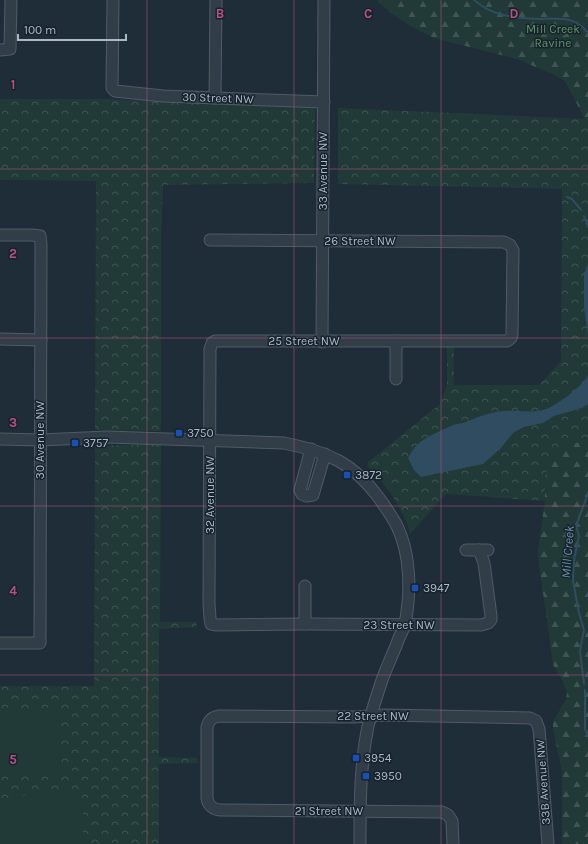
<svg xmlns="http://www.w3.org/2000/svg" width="588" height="844" font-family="Karla,sans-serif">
<defs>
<pattern id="forest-firs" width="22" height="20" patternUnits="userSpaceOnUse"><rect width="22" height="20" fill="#213a38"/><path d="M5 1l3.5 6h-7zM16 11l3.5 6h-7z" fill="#3f5453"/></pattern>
<pattern id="park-crowns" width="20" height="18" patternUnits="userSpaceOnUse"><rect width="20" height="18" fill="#213a38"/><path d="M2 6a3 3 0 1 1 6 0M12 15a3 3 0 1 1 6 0" fill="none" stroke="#3f5453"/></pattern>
</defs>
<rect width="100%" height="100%" fill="#1e2d37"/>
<g fill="url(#forest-firs)">
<path d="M377 0H588V119H585L568 87 565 81 554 75 517 59 434 38 410 26 390 12Z"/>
<path d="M588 438V844H562V772L553 728V722L566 699 567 692 562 680 554 667 552 658 546 613 539 566 538 550 545 501V477L549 461 558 450Z"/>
</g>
<g fill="url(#park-crowns)">
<path d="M0 99H106L313 108 315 109 314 183 163 185 161 239V431L95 430 96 181 0 180Z"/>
<path d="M338 108 588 119V438L558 450 549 461 545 477V501L446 494 410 534C408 527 406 519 402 513 394 495 381 481 368 467L367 463 440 404 447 385V346L454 345V385H539L561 361 562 189 338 184Z"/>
<path d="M161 444 160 622H196L197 627 159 629V757L197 758 198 763 159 764V844H0V686H94L95 446Z"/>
</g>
<g fill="#213a38">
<rect x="0" y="713" width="61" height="60"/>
<path d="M46 793 66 794 83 798V844H0V807C15 795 28 794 46 793Z"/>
</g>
<g fill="#2f4c60">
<path d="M588 264V337L584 307V273Z"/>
<path d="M588 375V404L582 408 554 416 543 423 524 427 513 433 500 449 483 464 421 477 414 470 408 458C411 453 414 447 419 443 426 437 442 430 451 426 455 424 459 424 463 423 476 418 489 412 504 411 518 410 532 414 546 409 556 406 584 385 588 375Z"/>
</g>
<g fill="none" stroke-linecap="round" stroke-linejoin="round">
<g stroke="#2f4c60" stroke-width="2">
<path d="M474 0C477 2 479 4 482 6 496 16 522 19 539 19 558 19 574 15 588 33"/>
<path d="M567 197 572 199 581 210"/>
<path d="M584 216 588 227"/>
<path d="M584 684 580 651 584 630 579 613 573 581 574 560 579 536 576 526 588 493"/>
<path d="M585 690V729L588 736"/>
</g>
<g stroke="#4f5c66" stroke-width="13">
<g id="minor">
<path d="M113 0 112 88 115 91 163 96 324 102"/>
<path d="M0 50 10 49 11 0"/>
<path d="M215 98 216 0"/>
<path d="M0 235H32L40 236 41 244 40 643H0"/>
<path d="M210 240 504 242 510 245 513 250 512 335 511 338 507 341H215L212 343 210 349 209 604 210 618 211 624 217 625 305 624 481 625 488 623 491 620V616L484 563 479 550"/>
<path d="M0 339 41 340"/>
<path d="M396 341V379"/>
<path d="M322 342 324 0"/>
<path d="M0 439 40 440 107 437 284 443C304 447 322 452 339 461 355 470 368 483 379 498 385 507 392 516 397 526 411 555 411 592 405 624 404 629 401 633 399 638 394 652 387 666 382 680 377 695 372 711 368 726 360 765 360 804 360 844"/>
<path d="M311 449 300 490 302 494 306 496 313 495 325 454"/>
<path d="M466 550H488"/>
<path d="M305 624V586"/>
<path d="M453 844 452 821 448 815 442 812 221 810C214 810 208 806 207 798V727C209 720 212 717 219 716L354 717 384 715 530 718 536 721 539 729 548 844"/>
</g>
</g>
<use href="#minor" stroke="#313e48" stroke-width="11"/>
</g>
<path fill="none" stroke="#ba5080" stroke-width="1" stroke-opacity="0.55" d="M147 0V844M294 0V844M441 0V844M0 169H588M0 338H588M0 506H588M0 675H588"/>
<g fill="#1a4fb4" stroke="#17232c" stroke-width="1.5">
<rect x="175" y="429" width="8" height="8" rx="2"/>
<rect x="71" y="439" width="8" height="8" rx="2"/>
<rect x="343" y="471" width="8" height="8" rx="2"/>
<rect x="411" y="584" width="8" height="8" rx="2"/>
<rect x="352" y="754" width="8" height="8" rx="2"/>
<rect x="362" y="772" width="8" height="8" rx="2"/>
</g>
<g text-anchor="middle" stroke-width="3" stroke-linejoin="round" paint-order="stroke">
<g font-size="12" fill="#619665" stroke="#17232c">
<text x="553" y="33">Mill Creek<tspan x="553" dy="14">Ravine</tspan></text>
</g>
<g font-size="12" fill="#abb9c5" stroke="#17232c">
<text transform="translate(218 98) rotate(2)" y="4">30 Street NW</text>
<text transform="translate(323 171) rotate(-90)" y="4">33 Avenue NW</text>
<text x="360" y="245">26 Street NW</text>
<text x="304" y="345">25 Street NW</text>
<text transform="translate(40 440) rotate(-90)" y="4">30 Avenue NW</text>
<text transform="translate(210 495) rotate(-90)" y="4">32 Avenue NW</text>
<text x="399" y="629">23 Street NW</text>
<text x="373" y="720">22 Street NW</text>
<text transform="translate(543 782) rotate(-94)" y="4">33B Avenue NW</text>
<text x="329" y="815">21 Street NW</text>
</g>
<g font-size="12" fill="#abb9c5" stroke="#17232c" text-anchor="start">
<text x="187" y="437">3750</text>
<text x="83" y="447">3757</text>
<text x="355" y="479">3872</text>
<text x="423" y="592">3947</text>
<text x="364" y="762">3954</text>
<text x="374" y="780">3950</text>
</g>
<g font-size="13" font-style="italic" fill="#6991ab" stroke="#17232c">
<text transform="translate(567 552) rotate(-86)" y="5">Mill Creek</text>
</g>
</g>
<g font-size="13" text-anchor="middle" font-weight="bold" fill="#ba5080" stroke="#17232c" stroke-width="3" stroke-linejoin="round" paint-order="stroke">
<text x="220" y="18">B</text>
<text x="368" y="18">C</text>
<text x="514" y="18">D</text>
<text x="13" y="89">1</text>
<text x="13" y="258">2</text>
<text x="13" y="427">3</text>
<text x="13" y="595">4</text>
<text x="13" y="764">5</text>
</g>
<path d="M18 34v6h108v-6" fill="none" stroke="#abb9c5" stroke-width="2"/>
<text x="24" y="34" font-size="12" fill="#abb9c5" stroke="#17232c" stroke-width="3" paint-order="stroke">100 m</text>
</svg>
